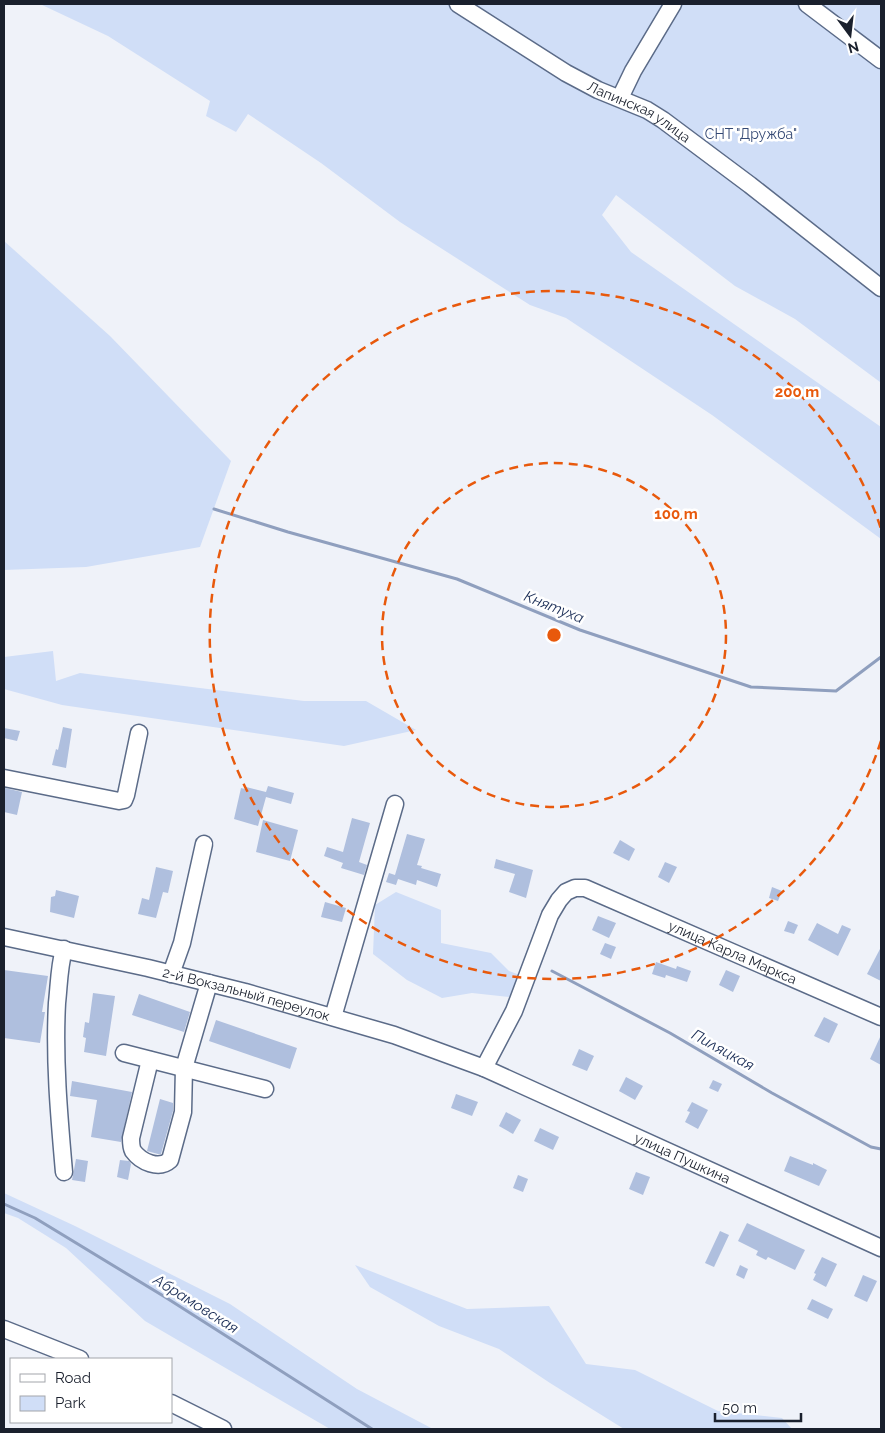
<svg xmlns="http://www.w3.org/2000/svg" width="885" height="1433" font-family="Raleway,sans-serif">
<rect width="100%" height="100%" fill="#eff2f9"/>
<g fill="#d0def7">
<path d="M40 4H879L881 5V381L880 382 795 319 735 286 616 195 602 215 631 252 881 427V539L712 415 566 318 530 305 400 222 321 163 248 114 236 132 206 116 210 101 108 36Z"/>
<path d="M4 241 110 336 231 461 200 547 86 567 4 570Z"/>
<path d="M53 651 56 681 80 673 304 701H366L416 730 344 746 62 705 4 689V657Z"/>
<path d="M396 892 441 910V943L491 953 509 971 520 975 514 992 509 997 472 993 442 998 407 980 373 954 375 905Z"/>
<path d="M4 1193 75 1226 230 1304 357 1389 433 1429H330L145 1321 66 1248 18 1218 4 1213Z"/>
<path d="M355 1265 467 1309 549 1306 586 1364 635 1370 718 1411 782 1418 792 1429H624L550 1383 499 1349 439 1326 370 1287Z"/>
</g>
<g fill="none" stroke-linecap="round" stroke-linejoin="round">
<g stroke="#8f9fbe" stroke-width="3">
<path d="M214 509 288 532 457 579 580 630 751 687 836 691 881 657"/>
<path d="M552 971 670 1033 772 1093 871 1147 881 1149"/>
<path d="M4 1204 35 1218 165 1297 372 1429"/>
</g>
</g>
<g fill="#afbfde">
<path d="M63 727 72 729 66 768 52 765 56 749 58 750Z"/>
<path d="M4 728 20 731 17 741 4 738Z"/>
<path d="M268 786 294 793 291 804 266 797 258 826 234 819 241 788 245 789 246 787 266 792Z"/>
<path d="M5 788 22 792 17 815 4 812Z"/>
<path d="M352 818 370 823 359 862 367 865 364 875 341 868 343 863 324 856 327 847 343 852Z"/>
<path d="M263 820 298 830 290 861 256 852Z"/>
<path d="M407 834 425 839 417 865 422 866 421 868 441 874 437 887 417 880 416 885 398 879 396 885 386 882 389 873 395 875Z"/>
<path d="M620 840 635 849 629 861 613 853Z"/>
<path d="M496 859 533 870 526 898 509 892 515 874 494 868Z"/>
<path d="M665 862 677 867 669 883 658 877Z"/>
<path d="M156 867 173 871 168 893 163 892 156 918 138 914 142 898 149 900Z"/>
<path d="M772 887 782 891 778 901 769 898Z"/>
<path d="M56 890 79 896 74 918 50 912 51 897 55 896Z"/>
<path d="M325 902 346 908 342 922 321 917Z"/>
<path d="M598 916 616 923 609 938 592 930Z"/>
<path d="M788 921 798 925 794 934 784 931Z"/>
<path d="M817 923 838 934 842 925 851 929 838 956 808 940Z"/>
<path d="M605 943 616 947 611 959 600 954Z"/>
<path d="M881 947V981L867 974Z"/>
<path d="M656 962 676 969 677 966 691 971 687 982 666 975 665 978 652 974Z"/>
<path d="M4 970 48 976 42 1012H45L40 1043 4 1038Z"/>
<path d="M726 970 740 976 733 992 719 985Z"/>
<path d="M93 993 115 996 106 1056 84 1052 86 1038 83 1037 85 1022 89 1023Z"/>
<path d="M139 994 190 1012 184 1032 132 1015Z"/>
<path d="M824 1017 838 1024 829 1043 814 1036Z"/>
<path d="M216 1020 297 1048 290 1069 209 1041Z"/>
<path d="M881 1035V1065L870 1059Z"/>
<path d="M579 1049 594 1056 587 1071 572 1065Z"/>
<path d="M626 1077 643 1086 635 1100 619 1091Z"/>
<path d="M713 1080 722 1084 718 1092 709 1088Z"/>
<path d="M72 1081 132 1092 121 1142 91 1137 97 1100 70 1096Z"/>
<path d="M456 1094 478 1102 472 1116 451 1108Z"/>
<path d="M160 1099 173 1103V1111L161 1154H158L147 1151Z"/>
<path d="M692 1102 708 1110 698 1129 685 1122 690 1112 687 1111Z"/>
<path d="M506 1112 521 1120 513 1134 499 1126Z"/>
<path d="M540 1128 559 1137 553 1150 534 1141Z"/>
<path d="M790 1156 813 1165V1163L827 1170 819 1186 784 1171Z"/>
<path d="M76 1159 88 1161 85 1182 72 1180Z"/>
<path d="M120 1160 129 1161 131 1164 128 1180 117 1177Z"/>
<path d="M636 1172 650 1177 643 1195 629 1189Z"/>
<path d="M518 1175 528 1179 523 1192 513 1188Z"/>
<path d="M747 1223 805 1250 795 1270 768 1257 766 1260 756 1255 758 1251 738 1241Z"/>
<path d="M720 1231 729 1235 714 1267 705 1263Z"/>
<path d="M822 1257 837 1264 826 1287 813 1280 816 1274 814 1273Z"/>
<path d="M740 1265 748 1269 744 1279 736 1275Z"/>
<path d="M863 1275 877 1281 867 1302 854 1296Z"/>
<path d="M812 1299 833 1309 828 1319 807 1309Z"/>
</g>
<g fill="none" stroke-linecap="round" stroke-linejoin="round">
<g stroke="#5b6b88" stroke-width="19">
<g id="minor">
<path id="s1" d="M458 4 566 73 598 90 647 110 663 120 750 185 881 288"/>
<path d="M807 4 881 60"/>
<path d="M620 98 633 71 673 4"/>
<path d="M4 778 119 801 124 800 126 795 139 733"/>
<path id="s2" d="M4 937 148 968 245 992 394 1035 484 1068 881 1248"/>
<path d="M64 949C59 967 59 985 57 1003 54 1059 59 1115 64 1172"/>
<path d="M171 974 182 943 204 844"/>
<path d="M333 1017 395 804"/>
<path d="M124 1053 265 1089"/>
<path d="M150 1060 131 1138C131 1142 131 1147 133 1151 141 1162 159 1170 170 1160L183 1112 184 1068 209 983"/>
<path id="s3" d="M484 1068 514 1011 550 915 559 900 566 892 575 888H585L881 1017"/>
<path d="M4 1329 80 1359"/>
<path d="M171 1403 223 1429"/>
</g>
</g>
<use href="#minor" stroke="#fff" stroke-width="16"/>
</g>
<g fill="none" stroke="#e8590c" stroke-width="2.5" stroke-dasharray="9 6">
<circle cx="554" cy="635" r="172"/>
<path d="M881 741A344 344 0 1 1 881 529"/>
</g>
<g text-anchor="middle" stroke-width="5" stroke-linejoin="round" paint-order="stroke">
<g font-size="14" fill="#1a202d" stroke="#fff">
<text dy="5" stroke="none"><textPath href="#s1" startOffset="211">Лапинская улица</textPath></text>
<text dy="5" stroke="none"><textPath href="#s3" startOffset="376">улица Карла Маркса</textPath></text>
<text dy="5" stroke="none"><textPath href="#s2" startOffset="249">2-й Вокзальный переулок</textPath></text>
<text dy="5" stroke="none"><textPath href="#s2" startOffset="716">улица Пушкина</textPath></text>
</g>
<g font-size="14" fill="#334874" stroke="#fff">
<text x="751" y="139">СНТ "Дружба"</text>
</g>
<g font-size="15" font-style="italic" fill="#182b54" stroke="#fff">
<text transform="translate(554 607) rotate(22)" y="5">Княтуха</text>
<text transform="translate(723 1050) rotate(29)" y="5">Пиляцкая</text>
<text transform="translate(196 1304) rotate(32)" y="5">Абрамовская</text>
</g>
</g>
<circle cx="554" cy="635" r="8" fill="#e8590c" stroke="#fff" stroke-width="2.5"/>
<g font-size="15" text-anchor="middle" font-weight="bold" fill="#e8590c" stroke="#fff" stroke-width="5" stroke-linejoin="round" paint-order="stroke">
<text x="797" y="397">200 m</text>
<text x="676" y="519">100 m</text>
</g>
<rect width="885" height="1433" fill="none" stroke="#1a202d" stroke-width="10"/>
<rect x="10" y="1358" width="162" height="65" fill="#ffffff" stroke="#a3a6ab"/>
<rect x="20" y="1374" width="25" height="8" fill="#ffffff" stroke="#a3a6ab"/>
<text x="55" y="1383" font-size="15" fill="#1a202d">Road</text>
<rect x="20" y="1396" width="25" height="15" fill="#d0def7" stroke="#a3a6ab"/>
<text x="55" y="1408" font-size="15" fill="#1a202d">Park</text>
<g transform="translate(850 35) rotate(165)" stroke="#ffffff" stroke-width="4" paint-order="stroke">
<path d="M0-4L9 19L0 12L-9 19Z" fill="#1a202d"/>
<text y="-8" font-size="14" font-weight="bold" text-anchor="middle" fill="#1a202d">N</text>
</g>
<path d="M715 1413v8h86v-8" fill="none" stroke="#1a202d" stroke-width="2.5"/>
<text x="722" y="1413" font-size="15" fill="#1a202d" stroke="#ffffff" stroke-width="4" paint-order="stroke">50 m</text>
</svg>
